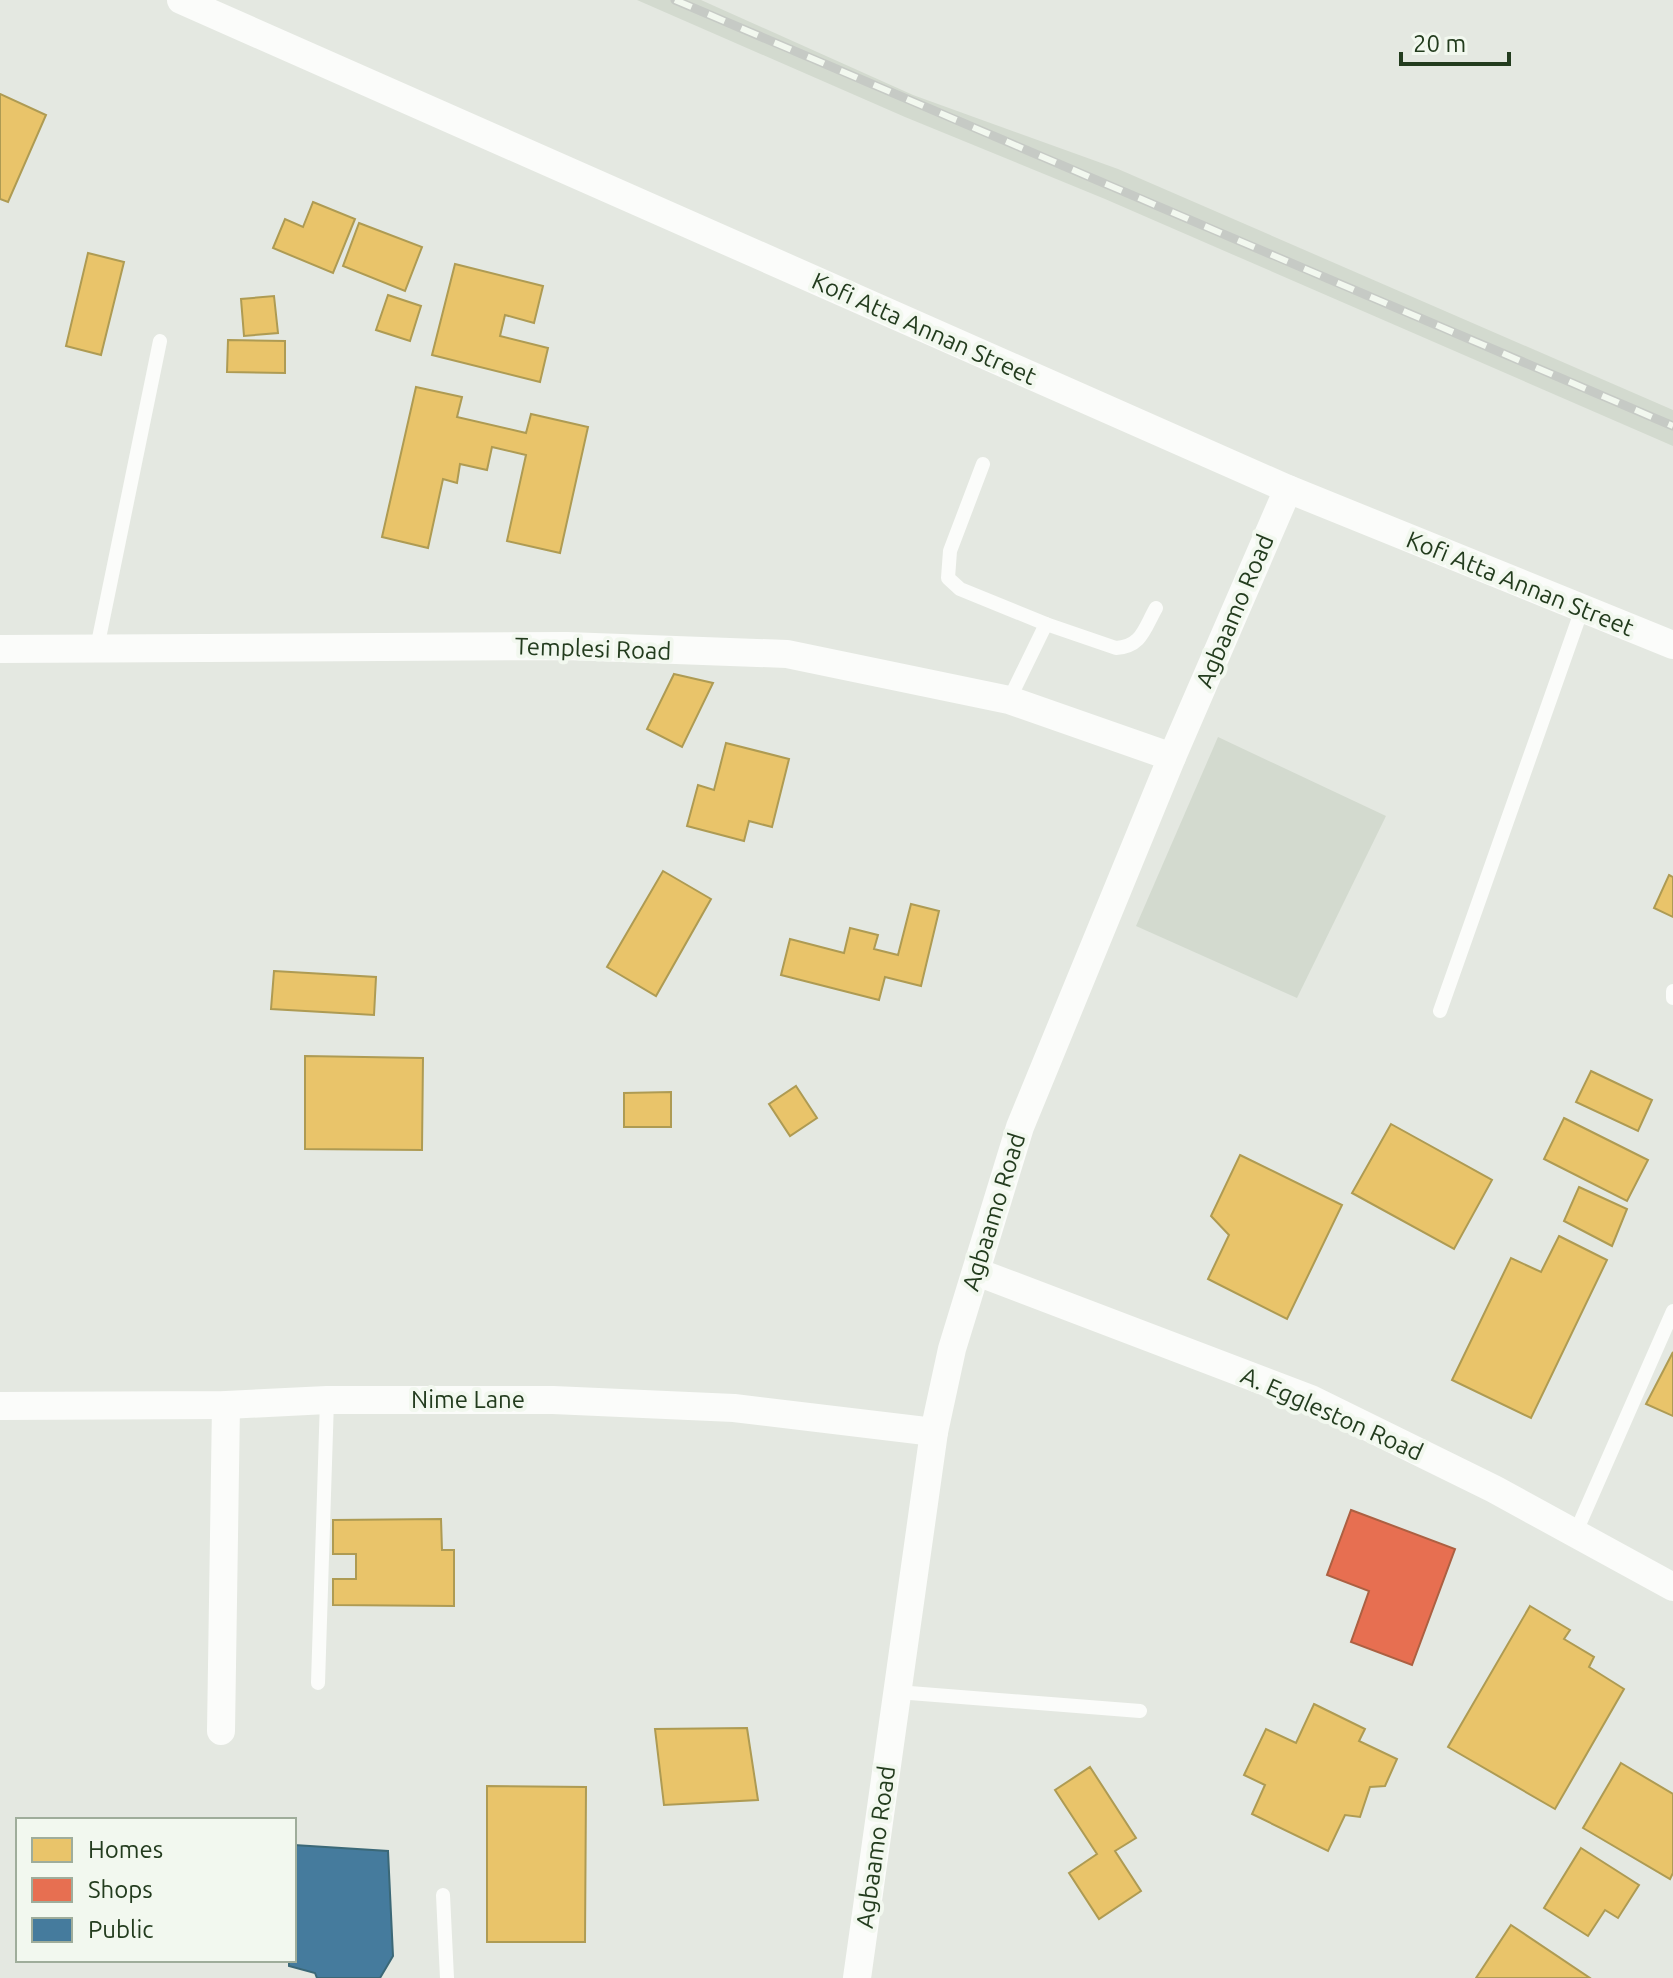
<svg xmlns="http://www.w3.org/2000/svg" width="1673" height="1978" font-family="Ubuntu,sans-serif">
<rect width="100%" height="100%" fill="#e4e8e1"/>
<g fill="#d3dacf">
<path d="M637 0H701L913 95 1118 169 1673 410V446L1105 199 905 117Z"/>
<path d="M1218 737 1386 816 1297 998 1136 926Z"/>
</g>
<g fill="#e9c46a" stroke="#ae9b53" stroke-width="2">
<path d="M0 94 46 115 8 202 0 199Z"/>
<path d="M313 202 355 219 333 273 273 248 285 219 303 227Z"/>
<path d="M359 223 422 247 405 291 343 266Z"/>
<path d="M88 253 124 262 101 355 66 346Z"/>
<path d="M455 264 543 286 534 323 505 315 500 336 548 348 540 382 432 355Z"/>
<path d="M388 295 421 306 410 341 376 330Z"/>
<path d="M274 296 278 333 244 336 241 299Z"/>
<path d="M228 340 285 341V373L227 372Z"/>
<path d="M416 387 462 397 457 417 526 433 531 414 588 427 560 553 507 541 526 455 492 447 487 470 460 464 457 483 443 479 428 548 382 537Z"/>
<path d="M674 674 713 683 682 747 647 729Z"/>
<path d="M726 743 789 759 772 827 749 821 744 841 687 826 698 785 714 790Z"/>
<path d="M663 871 711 899 656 996 607 967Z"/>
<path d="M1669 875 1673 877V917L1654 908Z"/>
<path d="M911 904 939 911 921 986 885 977 879 1000 781 975 790 939 844 953 850 928 878 935 874 949 898 955Z"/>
<path d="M274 971 376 977 374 1015 271 1009Z"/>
<path d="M305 1056 423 1058 422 1150 305 1149Z"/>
<path d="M1591 1071 1652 1100 1638 1131 1576 1102Z"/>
<path d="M796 1086 817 1118 790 1136 769 1104Z"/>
<path d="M671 1092V1127H624V1093Z"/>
<path d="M1564 1118 1648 1160 1627 1201 1544 1159Z"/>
<path d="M1391 1124 1492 1180 1454 1249 1352 1193Z"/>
<path d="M1240 1155 1342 1205 1287 1319 1208 1279 1229 1235 1211 1216Z"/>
<path d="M1579 1187 1627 1209 1612 1246 1564 1221Z"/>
<path d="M1559 1236 1607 1260 1531 1418 1452 1380 1511 1258 1541 1272Z"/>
<path d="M1673 1352V1416L1646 1404Z"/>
<path d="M441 1519 442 1550H454V1606L333 1605V1579H356V1554H333V1520Z"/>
<path d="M1530 1606 1570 1630 1564 1639 1594 1657 1589 1667 1624 1689 1555 1809 1448 1747Z"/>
<path d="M1314 1704 1365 1729 1359 1741 1397 1759 1385 1786 1370 1787 1360 1817 1345 1815 1328 1851 1252 1814 1265 1785 1244 1775 1266 1729 1296 1743Z"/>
<path d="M747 1728 758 1800 664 1805 655 1729Z"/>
<path d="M1621 1763 1673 1794V1873L1670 1879 1583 1828Z"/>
<path d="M1090 1767 1136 1838 1115 1851 1141 1891 1099 1919 1069 1873 1097 1854 1055 1790Z"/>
<path d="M487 1786 586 1787 585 1942H487Z"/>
<path d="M1581 1848 1639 1885 1618 1918 1605 1910 1588 1936 1544 1908Z"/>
<path d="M1511 1925 1590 1978H1476Z"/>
</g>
<path fill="#e76f51" stroke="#ac6042" stroke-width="2" d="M1351 1510 1455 1549 1412 1665 1351 1642 1369 1591 1327 1575Z"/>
<path fill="#457b9d" stroke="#3b6877" stroke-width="2" d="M294 1845 388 1851 393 1956 380 1978H317L315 1973 289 1966V1960H294Z"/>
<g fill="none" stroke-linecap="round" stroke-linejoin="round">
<g stroke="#fbfcfa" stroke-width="14">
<path d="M983 464 950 551 948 578 960 589 1046 624"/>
<path d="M97 648 160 341"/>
<path d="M1009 700 1046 624 1116 648C1142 646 1144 629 1156 608"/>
<path d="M1673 991V998"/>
<path d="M1440 1011 1582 609"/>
<path d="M1575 1534 1673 1311"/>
<path d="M318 1683 327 1400"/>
<path d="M897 1692 1140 1711"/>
<path d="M443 1895 447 1978"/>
</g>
<g stroke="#fbfcfa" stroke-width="28">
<path d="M181 0 1288 489 1673 645"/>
<path d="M0 649 567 646 787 654 1009 700 1172 757"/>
<path d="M977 1272 1311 1399 1494 1489 1673 1587"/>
<path d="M0 1406 226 1405 327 1400H553L734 1408 934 1432"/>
<path d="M221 1731 226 1405"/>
<path d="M857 1978 934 1432 952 1349 1020 1127 1172 757 1288 489"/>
</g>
<g stroke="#c6cac5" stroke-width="9">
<path id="rail" d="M675 0 1673 426"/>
</g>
<use href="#rail" stroke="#f2f8ef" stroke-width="6" stroke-dasharray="18" stroke-linecap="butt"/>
</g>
<g text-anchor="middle" stroke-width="8" stroke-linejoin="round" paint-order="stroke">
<g font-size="24" fill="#233c1e" stroke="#f2f8ef">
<text transform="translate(924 329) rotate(24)" y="8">Kofi Atta Annan Street</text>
<text transform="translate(1520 584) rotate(22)" y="8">Kofi Atta Annan Street</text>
<text transform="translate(1235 611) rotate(-67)" y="8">Agbaamo Road</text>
<text transform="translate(593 649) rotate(2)" y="8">Templesi Road</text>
<text transform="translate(994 1212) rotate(-73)" y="8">Agbaamo Road</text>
<text x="468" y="1408">Nime Lane</text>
<text transform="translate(1332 1414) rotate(24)" y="8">A. Eggleston Road</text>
<text transform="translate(876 1847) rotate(-82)" y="8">Agbaamo Road</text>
</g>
</g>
<rect x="16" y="1818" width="280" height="144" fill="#f2f8ef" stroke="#9fad9b" stroke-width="2"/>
<rect x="32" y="1838" width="40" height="24" fill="#e9c46a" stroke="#9fad9b" stroke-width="2"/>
<text x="88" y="1858" font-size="24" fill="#233c1e">Homes</text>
<rect x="32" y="1878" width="40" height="24" fill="#e76f51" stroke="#9fad9b" stroke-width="2"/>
<text x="88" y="1898" font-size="24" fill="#233c1e">Shops</text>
<rect x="32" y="1918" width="40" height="24" fill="#457b9d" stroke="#9fad9b" stroke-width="2"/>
<text x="88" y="1938" font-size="24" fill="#233c1e">Public</text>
<path d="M1401 52v12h108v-12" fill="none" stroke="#233c1e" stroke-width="4"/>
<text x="1413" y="52" font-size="24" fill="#233c1e" stroke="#f2f8ef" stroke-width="6" paint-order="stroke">20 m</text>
</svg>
